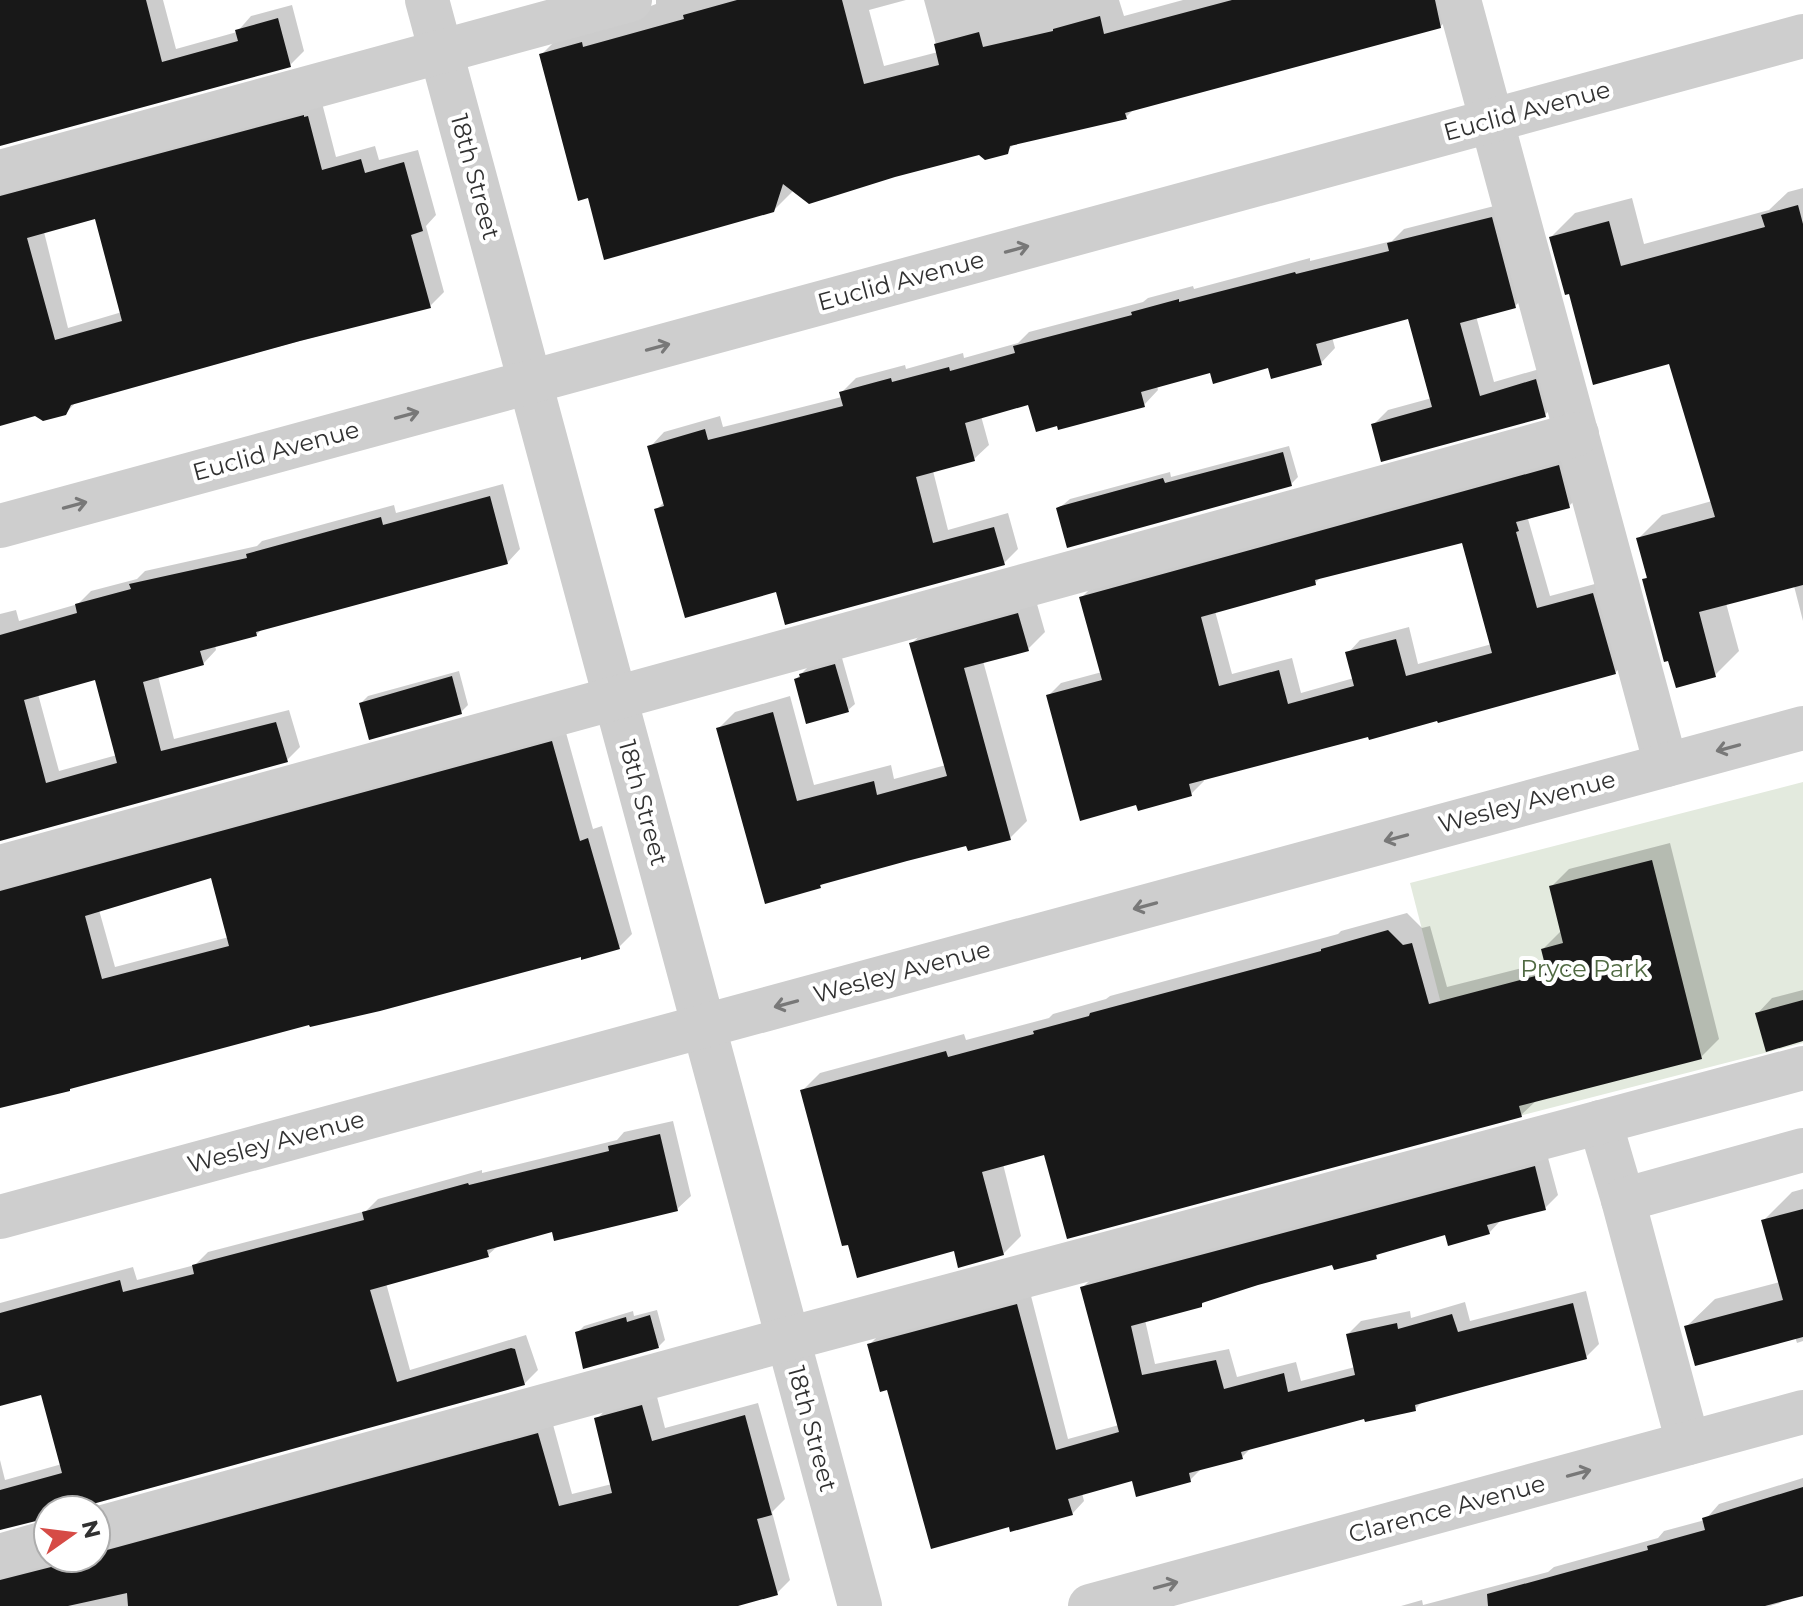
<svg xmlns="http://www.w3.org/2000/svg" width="1803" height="1606" font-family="Montserrat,sans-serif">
<rect width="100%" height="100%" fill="#fff"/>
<path fill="#e3eade" d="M1803 782V1043L1473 1128 1410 883Z"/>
<g fill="#0003" fill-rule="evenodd">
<path d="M0 0H163L176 49 237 32 251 16 292 5 304 51 290 65 0 144Z"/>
<path d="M656 0H906L869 10 884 66 938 52 924 0H1119L1124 16 1183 0H1457L1459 7 1440 27 1135 108 1126 117 1016 142 1006 152 979 153 794 190 773 211 589 196 541 55 561 35 643 9 656 4Z"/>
<path d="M322 103 336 157 375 146 379 160 418 150 436 215 426 226 444 292 430 306 77 401 65 414H36L0 424V178ZM97 217 122 312 68 328 44 232Z"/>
<path d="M1803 188V621L1794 586 1726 603 1739 651 1715 675 1644 580 1648 576 1638 539 1662 515 1712 501 1670 362 1570 292 1551 237 1575 213 1632 198 1644 244 1769 210 1788 192Z"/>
<path d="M1506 203 1530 292 1515 306 1476 316 1494 382 1550 366 1559 400 1545 415 1373 425 1388 410 1432 398 1409 317 1332 337 1335 348 1321 363 1212 371 1157 386 1158 390 1144 405 1030 403 981 416 989 445 974 459 933 471 948 530 1008 513 1018 549 1004 563 777 590 656 510 665 501 650 447 664 432 720 416 723 427 842 397 841 393 856 378 905 365 906 369 963 353 964 358 1018 343 1029 332 1143 302 1148 298 1193 286 1194 289 1310 258V261L1392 241 1404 229Z"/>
<path d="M1289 446 1298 477 1291 484 1058 509 1070 499 1170 472 1171 477Z"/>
<path d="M1572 453 1582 493 1569 506 1528 519 1550 596 1606 581 1627 660 1615 673 1203 779 1204 781 1191 794 1048 696 1061 683 1102 672 1082 597 1095 584ZM1464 540 1492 644 1418 664 1409 627 1360 640 1348 653 1354 678 1301 693 1292 658 1232 674 1215 611 1315 583 1322 576Z"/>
<path d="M503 484 520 549 507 563 263 628 256 635 215 645 216 650 203 664 158 676 174 739 289 710 300 747 287 760 0 839V614L16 610 19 621 78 604 91 591 137 579 145 571 257 546 262 541 394 505 396 513ZM97 678 117 755 59 771 38 694Z"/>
<path d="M1035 597 1045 632 1028 649 983 661 1027 821 1010 838 968 843 825 882 820 886 718 729 735 712 790 696 814 785 891 765 894 779 946 765 911 644 929 627Z"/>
<path d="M842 658 855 704 847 711 796 679 808 667Z"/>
<path d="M459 671 468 705 461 712 361 703 368 696Z"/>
<path d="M565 729 593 829 602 826 632 934 619 947 311 1022 0 1107V874ZM212 875 229 937 115 967 99 910Z"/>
<path d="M1670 843 1719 1039 1701 1057 1538 1099 1521 1115 1046 1153 1003 1164 1021 1236 1003 1254 955 1249 802 1091 820 1073 964 1034 966 1040 1049 1018 1053 1014 1106 999 1110 996 1338 934 1341 931 1407 913 1422 928 1430 926 1447 987 1546 962 1543 949 1562 930 1551 887 1569 869Z"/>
<path d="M1803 990V1039L1757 1014 1772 998Z"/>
<path d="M673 1121 691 1196 677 1209 553 1230 499 1245 488 1255 386 1283 410 1370 526 1335 538 1370 524 1384 86 1505 85 1510H48V1516L0 1528V1460L5 1480 62 1464 43 1392 0 1404V1303L133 1267 137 1280 195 1265 208 1252 366 1211 378 1199 482 1170V1173L617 1140 624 1132Z"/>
<path d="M1547 1154 1558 1195 1545 1208 1502 1219 1489 1233H1446L1381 1251 1376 1257 1334 1263 1207 1299 1201 1305 1145 1320 1155 1364 1229 1349 1237 1377 1296 1362 1301 1381 1355 1367 1348 1334 1361 1321 1410 1311 1411 1318 1465 1302 1470 1321 1586 1291 1599 1344 1586 1357 1424 1400 1415 1409 1366 1417 1252 1447 1242 1457 1203 1467 1190 1480 1133 1478 1082 1493 1084 1501 1072 1514 888 1388 870 1344 882 1332 1030 1292 1068 1439 1119 1425 1082 1288 1095 1275Z"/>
<path d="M1803 1189V1341L1797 1343 1795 1337 1686 1327 1715 1299 1780 1282 1763 1221 1792 1192Z"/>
<path d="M657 1310 665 1340 658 1347 577 1333 584 1326 633 1311 634 1316Z"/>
<path d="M656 1393 665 1428 758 1403 785 1499 772 1512 790 1580 777 1593 731 1606H0V1563L53 1558H96V1536L552 1421 572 1494 612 1484 597 1419 610 1405Z"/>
<path d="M1803 1478V1594L1785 1598 1780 1603 1770 1606H1401L1422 1600 1423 1605 1548 1572 1554 1567 1658 1538 1664 1531 1705 1520 1719 1504Z"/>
</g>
<g fill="#181818" fill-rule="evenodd">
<path d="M0 0H146L162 62 238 41 235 30 278 18 291 67 0 146Z"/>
<path d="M737 0H842L864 84 939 65 934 44 979 32 983 47 1053 31V29L1100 16 1104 34 1232 0H1435L1441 28 1125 113 1127 119 1010 146 1008 154 985 160 979 155 895 177 809 204 783 184 774 212 604 260 588 198 578 201 539 54 582 42 583 47 684 19 683 15Z"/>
<path d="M304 115V117L308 116 322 170 361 159 365 173 404 162 423 231 411 235 431 308 300 341 71 405 66 415 43 421 35 416 0 426V196ZM95 219 122 321 55 340 27 238Z"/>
<path d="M1798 205 1803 224V585L1699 612 1716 677 1676 688 1668 661 1664 662 1642 579 1647 578 1636 538 1715 517 1669 364 1593 385 1569 294 1565 295 1549 237 1609 221 1621 266 1765 227 1761 215Z"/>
<path d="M1492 217 1516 308 1460 323 1480 396 1536 379 1546 417 1381 462 1371 424 1432 407 1408 319 1316 344 1322 365 1271 379 1268 368 1213 384 1210 373 1141 392 1145 407 1058 430 1057 426 1036 432 1028 405 965 423 975 461 916 477 933 543 994 527 1005 565 785 625 776 592 685 618 654 509 664 506 647 446 705 429 708 440 843 406 839 392 891 378 892 382 949 367 950 371 1015 353 1013 346 1132 315 1131 312 1179 299V302L1295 272 1296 274 1389 251 1387 243Z"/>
<path d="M1283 452 1292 486 1067 548 1056 508 1061 506 1163 478 1165 483Z"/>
<path d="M1559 465 1570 508 1516 522 1519 531 1516 532 1537 608 1593 593 1616 674 1438 723 1437 721 1369 740 1368 737 1189 784 1192 796 1138 811 1136 805 1080 821 1046 695 1102 680 1079 597ZM1462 543 1492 653 1406 676 1396 639 1345 652 1354 686 1288 704 1279 670 1219 686 1201 617 1316 585 1315 580Z"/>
<path d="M490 496 508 564 256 632 257 636 200 651 204 665 143 682 161 751 276 722 288 762 0 841V635L77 613 75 604 131 589 129 584 247 558 246 554 381 517 383 525ZM95 680 117 763 46 783 24 700Z"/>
<path d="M1018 613 1029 651 964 668 1011 840 968 851 966 846 907 861 820 885 821 888 765 904 716 728 773 712 797 801 874 781 877 795 947 776 909 643Z"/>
<path d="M835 664 849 712 806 724 794 679 800 677 799 674Z"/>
<path d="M452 676 462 714 369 740 359 703Z"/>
<path d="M552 741 580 841 588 838 620 949 581 960V957L380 1011 310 1027 309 1025 70 1089V1091L0 1108V891ZM211 878 229 946 102 979 85 916Z"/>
<path d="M1652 860 1702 1059 1519 1106 1522 1117 1067 1239 1044 1155 982 1172 1004 1255 958 1268 954 1251 857 1278 848 1245 842 1246 800 1090 946 1051 948 1057 1034 1034 1033 1031 1089 1016 1090 1013 1321 951V949L1388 930 1403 945 1412 943 1429 1004 1547 973 1541 949 1563 943 1549 886Z"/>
<path d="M1803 1000V1041L1766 1052 1755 1013Z"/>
<path d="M660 1134 678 1211 554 1241 552 1232 487 1250 489 1257 370 1290 397 1382 511 1348 515 1349 525 1385 89 1505 80 1510H48V1518L0 1530V1490L62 1473 41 1395 0 1406V1313L120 1280 123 1292 194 1274 192 1265 364 1220 362 1212 468 1183 469 1185 609 1151 608 1146Z"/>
<path d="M1535 1166 1546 1210 1487 1225 1490 1234 1448 1246 1445 1235 1376 1255 1377 1259 1334 1270 1332 1265 1258 1285 1202 1303V1307L1131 1326 1142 1375 1216 1360 1224 1389 1284 1373 1288 1392 1355 1375 1346 1334 1397 1323 1398 1329 1452 1314 1458 1332 1573 1303 1587 1359 1415 1405 1416 1411 1365 1422 1364 1419 1241 1452 1243 1459 1189 1473 1191 1482 1136 1497 1132 1481 1068 1499 1073 1515 1010 1532 1009 1527 931 1549 887 1390 880 1392 867 1344 1017 1304 1056 1450 1119 1432 1080 1287Z"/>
<path d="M1803 1209V1337L1695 1366 1684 1326 1783 1300 1761 1220Z"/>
<path d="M650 1315 659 1348 583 1369 575 1332 626 1317 627 1322Z"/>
<path d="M642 1405 652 1441 745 1415 772 1515 757 1519 778 1595 738 1606H128L127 1593 68 1606H0V1580L55 1566 67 1558H96V1553L538 1433 559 1506 612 1493 594 1418Z"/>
<path d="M1803 1487V1596L1765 1606H1488L1487 1594 1648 1550 1647 1546 1705 1530 1702 1518Z"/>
</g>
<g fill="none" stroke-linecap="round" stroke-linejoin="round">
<g stroke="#cecece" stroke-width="44">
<path d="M427 0 860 1606"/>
<path d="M1459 0 1666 765"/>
<path d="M0 172 630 0"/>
<path d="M0 526 1803 36"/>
<path d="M0 867 1577 434"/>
<path d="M1600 1122 1623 1200"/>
<path d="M0 1217 1803 728"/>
<path d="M1688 1443 1623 1200 1803 1150"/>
<path d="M96 1529 788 1339 1803 1068"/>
<path d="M0 1556 48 1542"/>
<path d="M1090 1606 1803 1412"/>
</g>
</g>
<defs><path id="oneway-shaft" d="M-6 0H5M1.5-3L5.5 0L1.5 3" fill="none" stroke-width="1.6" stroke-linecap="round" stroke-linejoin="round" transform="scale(2)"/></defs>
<g stroke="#787878">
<use href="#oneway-shaft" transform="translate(1017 249) rotate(-15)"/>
<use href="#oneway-shaft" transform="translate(658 347) rotate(-15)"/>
<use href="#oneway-shaft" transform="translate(407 415) rotate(-15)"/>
<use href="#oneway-shaft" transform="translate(75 505) rotate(-15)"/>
<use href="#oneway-shaft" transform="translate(1728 748) rotate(165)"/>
<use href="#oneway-shaft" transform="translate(1396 838) rotate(165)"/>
<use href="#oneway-shaft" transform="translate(1145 906) rotate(165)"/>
<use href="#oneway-shaft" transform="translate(786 1004) rotate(165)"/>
<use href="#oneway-shaft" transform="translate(1579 1473) rotate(-15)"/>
<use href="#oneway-shaft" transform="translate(1166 1585) rotate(-15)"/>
</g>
<g text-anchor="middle" stroke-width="8" stroke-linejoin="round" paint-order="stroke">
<g font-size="24" fill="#313131" stroke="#fff">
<text transform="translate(1527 111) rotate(-15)" y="8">Euclid Avenue</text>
<text transform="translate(475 177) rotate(75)" y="8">18th Street</text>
<text transform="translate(901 281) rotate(-15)" y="8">Euclid Avenue</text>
<text transform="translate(276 451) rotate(-15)" y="8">Euclid Avenue</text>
<text transform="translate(1527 802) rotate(-15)" y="8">Wesley Avenue</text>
<text transform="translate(643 803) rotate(75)" y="8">18th Street</text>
<text transform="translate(902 972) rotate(-15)" y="8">Wesley Avenue</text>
<text transform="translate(276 1142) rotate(-15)" y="8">Wesley Avenue</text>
<text transform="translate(812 1429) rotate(75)" y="8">18th Street</text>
<text transform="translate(1447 1509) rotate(-15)" y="8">Clarence Avenue</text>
</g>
<g font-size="24" fill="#506a42" stroke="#fff">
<text x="1584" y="977">Pryce Park</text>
</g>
</g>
<g transform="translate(72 1534) rotate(76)"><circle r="38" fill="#ffffff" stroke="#adadad" stroke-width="2"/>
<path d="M0-6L14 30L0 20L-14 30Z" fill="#d64b46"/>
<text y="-12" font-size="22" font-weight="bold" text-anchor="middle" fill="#313131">N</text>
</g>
</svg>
